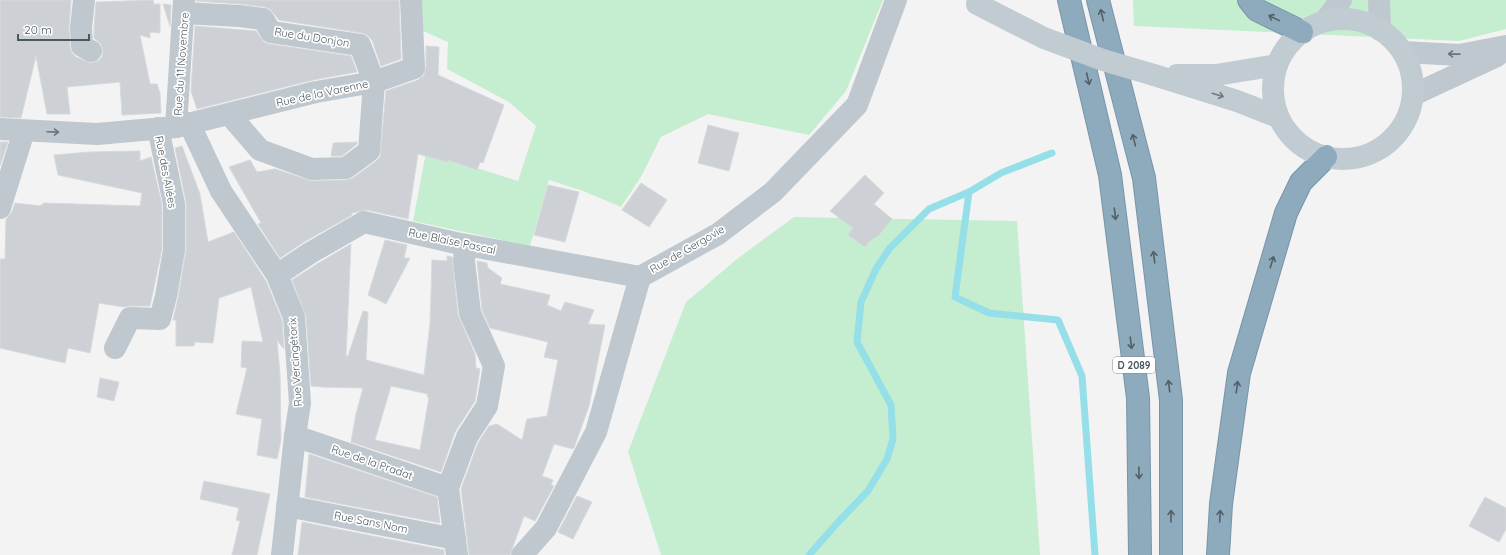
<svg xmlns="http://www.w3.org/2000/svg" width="1506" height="555" font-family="Quicksand,sans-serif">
<rect width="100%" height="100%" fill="#f4f3f3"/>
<g fill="#c5eed1">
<path d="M421 0H883L846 91 809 135 708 114 661 137 641 177 621 207 583 191 549 180 530 246 413 221 426 152 518 181 536 126 509 102 447 69 448 42 423 31Z"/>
<path d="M1133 0H1506V29L1459 41 1134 26Z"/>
<path d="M794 217 1017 221 1040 555H661L628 452 686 302 737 259Z"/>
</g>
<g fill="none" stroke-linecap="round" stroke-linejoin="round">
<g stroke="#95dfe8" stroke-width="7">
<path d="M969 192 955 297 989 313 1058 320 1082 376 1095 555"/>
<path d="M809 555 839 521 868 491 887 459 893 439 891 405 857 342 861 302 876 269 889 249 929 209 969 192 1001 173 1052 153"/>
</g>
</g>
<g fill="#cdd0d4" stroke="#d7d9dd" fill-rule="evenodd">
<path d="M0 0H71L69 27 70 47 72 53 76 57 91 63 98 61 102 57 103 51 101 44 94 38V28L96 2 153 0 154 4H160V33L150 32V38L140 35 150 84H157L160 93 161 113 122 115 120 82 67 87 70 114H47L36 56 21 118 0 117Z"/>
<path d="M196 0H399L401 59 381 66 372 40 367 35 362 33 279 20 270 9 265 7 240 4 196 1Z"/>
<path d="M163 4 171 5 170 26Z"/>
<path d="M195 26 256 31 264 42 269 44 351 56 357 72 313 80 197 109 191 91Z"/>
<path d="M426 46 439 47 438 75 504 105 483 163 480 162 477 170 448 160 447 162 418 154 408 219 367 210 352 213V215L304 242 280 258 258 224 261 223 229 167 250 160 257 172 275 169 312 181 346 180 353 178 376 161 380 157 386 91 418 80 424 75 426 67Z"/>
<path d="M708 125 739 133 729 171 698 163Z"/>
<path d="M0 142H8L0 166Z"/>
<path d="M357 142V144L342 156H331L333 143Z"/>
<path d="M182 146 200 194 208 242 234 232 266 281 282 320 284 349 277 340 280 374 281 440 277 459 257 455 262 419 236 414 247 368 241 367 242 341 263 342 251 287 219 298 213 343 195 342 194 346H176V320H173L178 298 186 250V202L175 148Z"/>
<path d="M140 151V161L151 157 162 205V249L150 306H130L124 307 99 303 90 353 68 348 65 363 0 348V259H5L6 219 12 212 15 203 40 206 44 203 140 206 142 193 58 175 54 155 90 152Z"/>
<path d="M865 175 884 193 874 204 892 219 879 235 870 241 865 247 848 235 853 228 830 211Z"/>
<path d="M641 183 667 200 649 227 622 210Z"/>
<path d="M548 185 579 192 565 242 534 235Z"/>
<path d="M385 240 407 245 404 258H410L386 304 368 295Z"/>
<path d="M351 244 346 356H348L363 311 368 312 366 360 424 375 430 324 432 260 447 261V256L452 257 458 315 475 354 476 368 480 369 475 401 455 432 441 472 351 442 356 414 363 388 322 387 311 386 306 316 292 280 317 264ZM391 386 428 394 427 397H429L420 450 375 440Z"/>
<path d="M477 261 487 263 488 268 502 278 500 284 550 295 547 305 561 311 565 302 594 310 588 324 605 325 589 406 574 448 573 449 554 444 542 476 553 480 551 485 554 486 535 521 524 516 510 555H469L461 489 478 443 489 426 497 424 522 440 527 419 547 416 558 360 544 357 548 342 490 328 482 310Z"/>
<path d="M100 378 119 382 114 401 97 397Z"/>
<path d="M309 454 437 497 440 523 305 497Z"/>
<path d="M204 481 270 494 257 555H232L240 521 236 520 239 508 200 499Z"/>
<path d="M577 496 592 502 573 539 558 532Z"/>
<path d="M1485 497 1506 508V529L1499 542 1469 526Z"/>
<path d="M302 522 444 550V555H298Z"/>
</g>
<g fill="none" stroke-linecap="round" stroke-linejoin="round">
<g stroke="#7995a9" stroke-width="24">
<g id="highway">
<path d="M1069 0 1110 175 1138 398 1140 555"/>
<path d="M1098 0 1144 178 1171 400V555"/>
<path d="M1249 0 1257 10 1302 32"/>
<path d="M1218 555 1221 504 1239 373 1286 213 1301 182 1326 157"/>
</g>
</g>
<g stroke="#bfc8ce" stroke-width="22">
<path d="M84 0 81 28 82 46 91 51"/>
<path d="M1379 0 1380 30"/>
<path d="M184 13 239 16 263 19 271 32 360 45 374 82 414 68 411 0"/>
<path d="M1325 21 1341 0"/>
<path d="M1403 52 1459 55 1506 46"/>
<path d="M1413 95 1497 56"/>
<path d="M189 123 221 191 277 275 294 317 300 403 295 436 282 555"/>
<path d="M176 127 184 0"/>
<path d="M0 129 97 134 176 127 316 92 374 82 369 151 346 168 312 169 260 150 229 114"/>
<path d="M0 208 24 131"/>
<path d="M277 275 310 253 364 222 456 243 640 277"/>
<path d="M115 348 130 318 160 319 166 296 174 250V204L158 128"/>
<path d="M295 436 448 488"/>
<path d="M287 506 455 539"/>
<path d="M457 555 448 488 467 437 487 406 494 366 470 313 464 261 465 245"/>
<path d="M522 555 546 528 596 432 640 277 718 234 773 192 857 105 896 0"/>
</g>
<g stroke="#c0cbd2" stroke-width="22">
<circle cx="1343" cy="89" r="70"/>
<path d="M1154 75 1237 101 1278 117"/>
<path d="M1177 75H1216L1277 65"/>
</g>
<use href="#highway" stroke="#8eaabd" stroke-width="22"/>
<path stroke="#c0cbd2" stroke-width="22" d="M977 4 1044 38 1103 60 1154 75"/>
</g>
<defs><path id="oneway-shaft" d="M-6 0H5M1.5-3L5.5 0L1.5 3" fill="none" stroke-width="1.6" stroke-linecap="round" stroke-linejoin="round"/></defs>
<g stroke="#526068">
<use href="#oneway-shaft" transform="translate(1102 15) rotate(-104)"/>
<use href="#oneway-shaft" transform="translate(1274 18) rotate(-154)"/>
<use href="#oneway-shaft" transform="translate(1088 79) rotate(77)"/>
<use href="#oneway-shaft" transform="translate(1134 140) rotate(-104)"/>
<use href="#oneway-shaft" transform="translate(1115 214) rotate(83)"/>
<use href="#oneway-shaft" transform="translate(1154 257) rotate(-97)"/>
<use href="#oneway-shaft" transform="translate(1272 262) rotate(-73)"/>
<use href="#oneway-shaft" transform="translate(1131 343) rotate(83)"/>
<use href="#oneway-shaft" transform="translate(1169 386) rotate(-97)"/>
<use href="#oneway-shaft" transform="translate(1237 387) rotate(-82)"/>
<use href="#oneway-shaft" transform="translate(1139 473) rotate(89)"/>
<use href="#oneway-shaft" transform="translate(1171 516) rotate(-90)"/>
<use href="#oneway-shaft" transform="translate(1220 516) rotate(-87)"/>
</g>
<g stroke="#68747b">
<use href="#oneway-shaft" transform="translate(1454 54) rotate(-179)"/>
<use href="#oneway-shaft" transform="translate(53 132) rotate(2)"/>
</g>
<use stroke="#6e7a82" href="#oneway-shaft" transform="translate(1218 95) rotate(17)"/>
<g text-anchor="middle" stroke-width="3.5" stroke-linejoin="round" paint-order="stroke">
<rect fill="#fff" stroke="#818a8f" stroke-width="1" x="1113" y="357" width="42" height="16" rx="3"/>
<g font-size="10" font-weight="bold" fill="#4b585f">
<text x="1134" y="369">D 2089</text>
</g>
<g font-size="11" fill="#4b585f" stroke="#fff">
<text transform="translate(312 37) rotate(9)" y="4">Rue du Donjon</text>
<text transform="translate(181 64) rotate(-86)" y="4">Rue du 11 Novembre</text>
<text transform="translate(322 93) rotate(-12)" y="4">Rue de la Varenne</text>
<text transform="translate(166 172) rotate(79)" y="4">Rue des Allées</text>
<text transform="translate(452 241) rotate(12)" y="4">Rue Blaise Pascal</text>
<text transform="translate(687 249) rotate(-30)" y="4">Rue de Gergovie</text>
<text transform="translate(295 362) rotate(-94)" y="4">Rue Vercingétorix</text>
<text transform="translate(372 462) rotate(19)" y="4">Rue de la Pradat</text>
<text transform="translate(371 522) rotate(11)" y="4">Rue Sans Nom</text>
</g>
</g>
<path d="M18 34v6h71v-6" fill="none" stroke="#4b585f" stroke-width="2"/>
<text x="24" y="34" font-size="12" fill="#4b585f" stroke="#ffffff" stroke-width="3" paint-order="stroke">20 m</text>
</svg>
